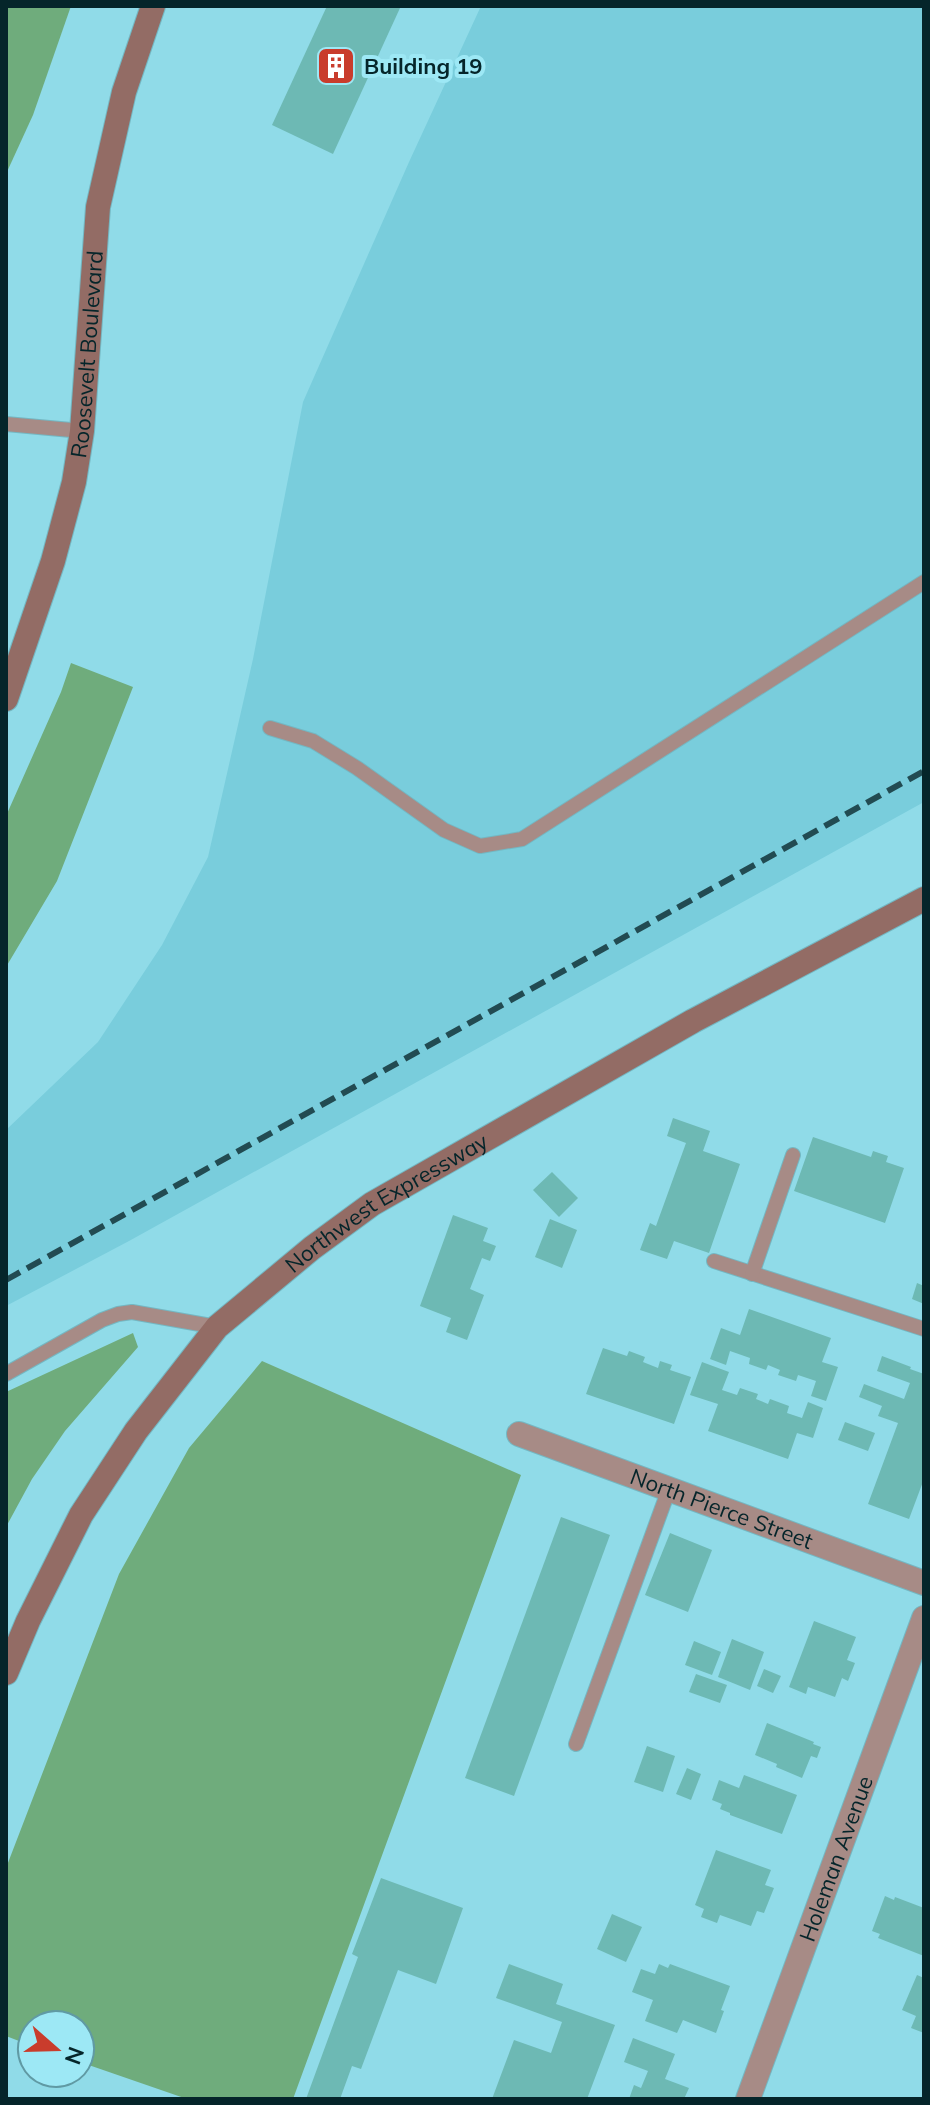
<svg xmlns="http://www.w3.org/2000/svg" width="930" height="2105" font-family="Mulish,sans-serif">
<rect width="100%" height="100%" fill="#90dbe8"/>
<path fill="#79cddc" d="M481 6H924V802L129 1241 6 1306V1130L98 1042 162 945 208 857 253 659 303 402 409 162Z"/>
<g fill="#6fac7c">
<path d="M6 6H71L33 115 6 174Z"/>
<path d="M71 663 133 687 57 881 6 967V816L61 692Z"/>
<path d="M133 1333 138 1347 65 1431 32 1479 6 1527V1392Z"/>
<path d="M262 1361 521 1475 293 2099H187L80 2062V2025H32V2046L6 2036V1868L119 1574 189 1448Z"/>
</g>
<g fill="#6db9b4">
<path d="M327 6 400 8 333 154 272 125Z"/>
<path d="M673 1118 710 1131 703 1151 740 1164 709 1253 674 1241 667 1259 640 1250 650 1223 656 1226 686 1143 667 1136Z"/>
<path d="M813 1137 871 1157 873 1151 888 1156 886 1162 904 1168 885 1223 794 1191Z"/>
<path d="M552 1172 578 1198 559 1217 533 1190Z"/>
<path d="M453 1215 488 1228 483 1241 496 1246 490 1261 482 1258 470 1289 484 1295 467 1340 446 1332 451 1318 420 1306Z"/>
<path d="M550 1219 577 1230 562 1268 535 1257Z"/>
<path d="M917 1283 924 1286V1304L912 1299Z"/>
<path d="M749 1309 831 1338 822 1362 838 1367 826 1401 811 1396 816 1381 798 1375 796 1381 778 1375 780 1370 768 1365 766 1370 749 1364 750 1358 730 1351 726 1365 710 1359 721 1328 740 1335Z"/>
<path d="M603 1348 627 1356 629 1351 645 1357 643 1362 658 1368 660 1361 672 1365 670 1370 691 1377 674 1424 586 1394Z"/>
<path d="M882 1356 911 1367 910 1369 924 1374V1479L909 1519 868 1504 898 1423 878 1416 882 1406 859 1397 864 1384 904 1399 910 1383 877 1371Z"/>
<path d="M702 1362 729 1372 722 1390 737 1395 740 1388 758 1394 756 1399 768 1404 770 1399 789 1406 787 1413 802 1418 808 1402 823 1408 813 1438 797 1433 788 1459 708 1431 718 1404 690 1395Z"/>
<path d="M845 1422 875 1433 868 1451 838 1440Z"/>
<path d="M561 1517 610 1535 514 1796 465 1778Z"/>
<path d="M670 1533 712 1550 688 1612 645 1595Z"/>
<path d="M814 1621 856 1637 847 1660 855 1663 848 1681 842 1678 835 1697 808 1687 806 1694 789 1687Z"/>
<path d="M732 1639 764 1652 750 1690 718 1677Z"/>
<path d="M694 1641 721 1652 712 1675 685 1665Z"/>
<path d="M764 1669 781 1676 773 1693 757 1686Z"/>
<path d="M696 1674 727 1685 720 1703 689 1692Z"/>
<path d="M767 1723 814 1742 813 1744 821 1747 817 1758 811 1756 802 1778 776 1767 777 1764 755 1755Z"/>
<path d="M647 1746 675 1756 663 1792 634 1782Z"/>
<path d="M687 1768 701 1774 691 1800 676 1794Z"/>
<path d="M744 1775 797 1795 782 1834 730 1815V1813L720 1809 722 1804 712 1800 719 1780 739 1788Z"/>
<path d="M716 1850 771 1870 765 1885 774 1888 764 1913 757 1911 751 1926 720 1915 717 1923 701 1917 704 1909 695 1905Z"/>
<path d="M381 1878 463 1908 436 1984 398 1970 361 2069 352 2066 340 2099H306L358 1957 352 1954Z"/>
<path d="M885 1896 894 1900 895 1897 924 1908V1956L878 1938 880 1934 872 1931Z"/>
<path d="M612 1914 642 1927 626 1962 597 1949Z"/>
<path d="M509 1964 563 1984 556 2004 615 2025 587 2099H492L514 2040 551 2053 562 2022 496 1998Z"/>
<path d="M659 1964 668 1968 670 1964 730 1986 721 2010 724 2011 716 2033 683 2020 677 2033 645 2021 653 2000 632 1992 641 1969 655 1974Z"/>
<path d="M917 1975 924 1978V2033L911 2028 916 2016 902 2010Z"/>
<path d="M633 2038 675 2054 665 2079 689 2088 684 2099H629L634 2085 641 2088 648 2071 624 2062Z"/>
</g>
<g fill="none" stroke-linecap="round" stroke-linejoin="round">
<g stroke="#74b7c2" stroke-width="16">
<g id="lane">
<path d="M6 424 82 431"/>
<path d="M270 728 313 741 357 768 444 830 480 846 522 839 924 582"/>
<path d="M714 1261 924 1329"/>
<path d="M752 1274 793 1155"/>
<path d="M6 1374 102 1320 118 1314 132 1312 217 1327"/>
<path d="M576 1744 669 1489"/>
</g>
</g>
<g stroke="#74b7c2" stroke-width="26">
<g id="street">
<path id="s1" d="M519 1434 924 1583"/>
<path id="s2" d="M748 2099 924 1618"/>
</g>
</g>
<g stroke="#74b7c2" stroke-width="26">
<g id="secondary">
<path id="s3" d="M6 699 53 561 74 482 82 431 98 207 124 92 153 6"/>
<path id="s4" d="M6 1673 28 1621 81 1515 136 1431 217 1327 312 1248 372 1204 693 1021 924 899"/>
</g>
</g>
<use href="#lane" stroke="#a78b86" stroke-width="14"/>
<use href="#street" stroke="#a78b86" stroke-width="24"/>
<use href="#secondary" stroke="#936c65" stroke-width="24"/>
<path stroke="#224b52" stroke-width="6" stroke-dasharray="16 8" stroke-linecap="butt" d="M6 1280 924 771"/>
</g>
<defs>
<g id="building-square" transform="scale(2)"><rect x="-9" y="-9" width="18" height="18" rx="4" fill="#c93c2c" stroke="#9de8f5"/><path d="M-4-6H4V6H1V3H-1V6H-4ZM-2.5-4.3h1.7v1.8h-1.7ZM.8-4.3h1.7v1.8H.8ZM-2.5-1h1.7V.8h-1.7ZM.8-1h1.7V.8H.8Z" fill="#fff"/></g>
</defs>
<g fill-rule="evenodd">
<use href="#building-square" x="336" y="66"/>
</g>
<g text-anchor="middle" stroke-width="8" stroke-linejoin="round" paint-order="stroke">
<g font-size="22" font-weight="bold" fill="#05252a" stroke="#9de8f5" text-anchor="start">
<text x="364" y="74">Building 19</text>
</g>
<g font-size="22" fill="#05252a" stroke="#9de8f5">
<text dy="8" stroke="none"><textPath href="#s3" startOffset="356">Roosevelt Boulevard</textPath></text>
<text dy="8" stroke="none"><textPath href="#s4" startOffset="618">Northwest Expressway</textPath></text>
<text dy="8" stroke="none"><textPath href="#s1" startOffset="216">North Pierce Street</textPath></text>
<text dy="8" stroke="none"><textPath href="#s2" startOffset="256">Holeman Avenue</textPath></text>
</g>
</g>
<rect width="930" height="2105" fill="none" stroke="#05252a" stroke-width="16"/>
<g transform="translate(56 2049) rotate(110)"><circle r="38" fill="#9de8f5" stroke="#609aa4" stroke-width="2"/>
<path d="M0-6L14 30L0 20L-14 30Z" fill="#c93c2c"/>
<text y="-12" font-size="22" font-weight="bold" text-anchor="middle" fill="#05252a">N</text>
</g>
</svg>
